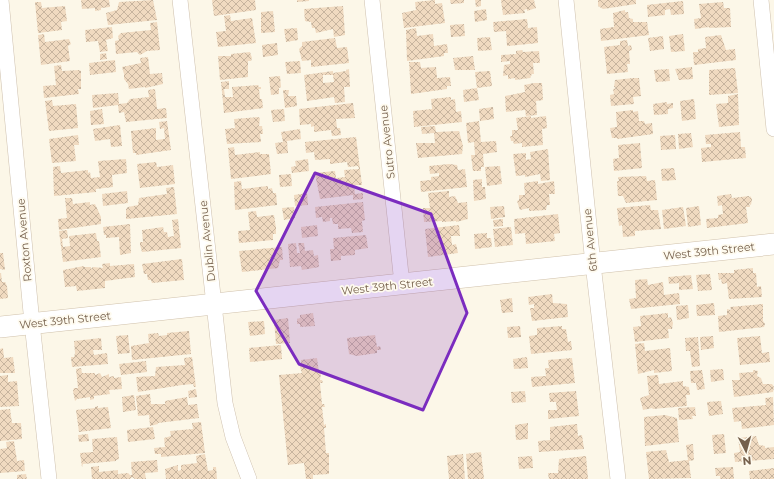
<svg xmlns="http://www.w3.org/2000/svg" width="774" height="479" font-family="Montserrat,sans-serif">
<defs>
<pattern id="building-cross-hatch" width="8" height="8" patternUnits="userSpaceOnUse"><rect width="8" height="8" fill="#f0dac0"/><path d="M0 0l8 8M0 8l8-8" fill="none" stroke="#c7b49e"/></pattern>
</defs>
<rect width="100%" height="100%" fill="#fcf7e8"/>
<g fill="url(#building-cross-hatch)" fill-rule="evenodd">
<path d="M81 0H109L110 7 101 8V10L95 11V8L82 9Z"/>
<path d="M153 0 157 20 108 25 106 13 117 10 119 2Z"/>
<path d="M212 0H255L256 10 214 16Z"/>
<path d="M297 0H309V1L297 2Z"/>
<path d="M435 0V4L442 3 445 23 404 28 402 13 416 10 415 2Z"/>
<path d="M450 0H464V3L451 4Z"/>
<path d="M475 0H481V6L476 7Z"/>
<path d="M501 0H534L536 8 527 11V9L524 10 525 13 503 15Z"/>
<path d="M598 0H636V4L603 9 598 6Z"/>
<path d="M683 1 684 14 671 15 670 9 665 10V15L648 17 647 5Z"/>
<path d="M35 2H41L42 8 65 6 67 21 61 22 62 30 38 33Z"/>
<path d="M723 2 724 8H730L731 27 709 28V27L695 29 694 19 701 18 699 4Z"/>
<path d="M343 6 345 35 334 37 333 29 316 33 315 28H312L311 22 305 21 304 9Z"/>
<path d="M486 9 487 20 475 22 474 11Z"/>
<path d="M625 10V12H628L629 18 633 19V22H647L649 35 601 41 600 29 614 27 613 13Z"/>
<path d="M273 11 275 32 261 33V12Z"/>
<path d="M230 15 231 21 252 18 256 43 218 47 216 32 226 31 224 16Z"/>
<path d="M527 19 528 28 537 27 538 43 507 46 506 31 494 32 493 22Z"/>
<path d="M157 22 160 50 147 51 140 55 137 52 116 54 115 41 119 40 118 36 121 33 151 30 150 23Z"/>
<path d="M464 24 465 36 451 37 450 25Z"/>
<path d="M112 27 113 38 106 40 108 51 100 52 98 41 86 42 85 30Z"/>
<path d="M297 28 298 40 286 42 284 29Z"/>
<path d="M416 28 417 36 433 34 434 46 447 44 448 53H444V56L407 61 406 30Z"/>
<path d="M44 34 45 42 69 39 71 44 68 46 70 61 41 65 38 35Z"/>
<path d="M683 34 685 51 671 52 669 36Z"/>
<path d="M721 35 726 50 735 49 736 60 694 65 693 52H698V49L706 48 705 37Z"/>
<path d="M663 36 664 49 650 51 648 38Z"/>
<path d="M490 37 492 50 478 51 477 38Z"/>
<path d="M335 38 337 48 347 47 349 63 311 67V60L302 61 299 49 302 46V42Z"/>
<path d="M627 40 628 46 631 45 632 50 629 51 630 64H627L628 72 607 74 604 47 620 45V41Z"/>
<path d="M277 43 278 55 263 57 262 45Z"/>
<path d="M522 50 523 52 539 51 540 63H533L534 74H532L530 78 515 80V78L508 79V75L503 76 504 65 510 64V61L501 62V55L516 54V51Z"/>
<path d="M250 52 252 58 251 61H248V77L220 80 218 56H231V54Z"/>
<path d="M106 53 107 59 100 60V54Z"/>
<path d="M473 56 475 70H455L453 58Z"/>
<path d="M148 57 150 74 162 73 163 84 145 88V87L129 89 128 84 124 79V74L122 67 141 63 140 58Z"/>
<path d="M115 60 116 72 90 75 89 63Z"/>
<path d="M300 61 301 73 287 74 285 62Z"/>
<path d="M409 62H420L421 68 436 67 437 78 450 77 451 86H447V89L411 94Z"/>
<path d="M61 65 62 71 79 70 81 71V89H78L79 94 44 98 43 86 56 85 54 66Z"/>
<path d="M692 67 693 79 679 80 675 69Z"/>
<path d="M735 68 738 93 709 95V70Z"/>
<path d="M349 69 350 87H344L345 102 335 103 334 97 307 101 304 75 333 71V73L346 71V70ZM323 75H333L334 82 323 83Z"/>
<path d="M669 69 670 81 656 82 654 70Z"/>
<path d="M490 71 492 86 477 88 475 72Z"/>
<path d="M280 76 281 87 279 88V94L271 95 269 77Z"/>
<path d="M633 78H639L641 96 633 97 634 104 611 106 610 95 614 94 613 89 616 88 614 87 615 80Z"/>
<path d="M229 81V89H224L225 97H233L232 87 258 85 259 87H261V89H259L260 99H262L263 108 224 113 221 82Z"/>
<path d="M534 83H542L543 100 536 101 537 115 526 116 525 110 506 112 505 96 525 92 524 85Z"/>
<path d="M477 88 479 100 464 102 463 90Z"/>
<path d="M155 89 157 109 166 108 167 118 126 122 124 112 119 113 118 105 93 108 92 95 118 93 119 104 127 103 130 99 149 97 148 90Z"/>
<path d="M283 90H289L288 96H296L297 106 285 108Z"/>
<path d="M738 94 739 125 719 127 716 104 728 103V96Z"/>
<path d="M451 97V100L455 99 456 112 461 111 462 122 414 127 413 111 432 109 431 99Z"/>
<path d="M694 99 696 119 682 121 680 101Z"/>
<path d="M52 100 53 106 76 104 78 128 49 131 45 101Z"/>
<path d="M667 102V104L673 103V108L668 109V114L654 115 653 104Z"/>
<path d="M353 103 355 118 336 119 337 128H340L341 135 332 136 331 130 314 132V126L311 127V124L300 125 299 109Z"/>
<path d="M493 107 494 119 480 121 479 109Z"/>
<path d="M102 109 104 124 91 125 90 111Z"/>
<path d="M284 109 285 121 273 122 271 110Z"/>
<path d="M633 110V112L638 111 639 121H644L645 124 652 123 653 134 617 139V138H612L610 128 617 127 616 112Z"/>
<path d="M531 116V118L546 116 547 128 542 129 543 145 522 147V143L514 144 513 141H511L510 136H512V130H518L516 118Z"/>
<path d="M258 117 260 118 259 126H262L263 134H260L261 142 227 144 225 129 235 128 234 119Z"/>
<path d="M167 121 171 150 136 155V153H133L131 131 156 128V140L165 139 164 128 160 129 159 122Z"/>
<path d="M479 121 481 142 496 141 497 152 483 154 484 167H481V171H473L471 155H475L474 142 468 143 466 123Z"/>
<path d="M120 125 122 146 111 147 110 139 95 141 93 129Z"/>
<path d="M435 126 436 132 459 131 463 146 462 154 418 158 416 143H435L434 133 422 134 421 127Z"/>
<path d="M300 129 301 139 287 141 288 153 277 154 275 143 283 142 281 132Z"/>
<path d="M740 132 741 147H745L746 158 702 162 701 148 711 147V144H706L705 135Z"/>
<path d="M691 133 693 147 679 149 678 134Z"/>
<path d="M78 135 79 145H74L76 161 52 163 49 139Z"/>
<path d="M675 135 676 149 661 150 660 136Z"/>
<path d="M356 137 362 185H354L355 194 363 193V199L353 200V195L320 199 315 173 335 171 336 178 345 177 344 170 359 169 358 166 348 167 347 162 330 164V159L315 160 314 152 306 153 305 142Z"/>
<path d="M640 143 642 168 614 171 613 159 619 158 618 145Z"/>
<path d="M234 147 235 155 260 152V154H269L271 174 231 179 228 148Z"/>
<path d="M548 149 550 180 541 181 540 174 525 177V175L516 176 513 154 526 153V160L531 159 530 152Z"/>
<path d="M126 159 127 173 112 175 113 187 96 189V192L54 196 53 167 60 166 61 173 88 170V173L90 172 91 178 100 177 98 161Z"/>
<path d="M308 159 309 171 292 173 291 167 296 166 295 161Z"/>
<path d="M156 162 157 167 173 165 175 184 140 188 137 164Z"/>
<path d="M449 164 457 165 458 170 465 169 467 187 421 192 420 181 431 180V177L439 176V173L430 174 429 166Z"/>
<path d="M500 166 502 184 487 186 485 167Z"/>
<path d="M674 168 676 180 662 181 661 169Z"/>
<path d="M291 174 292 186 280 187 279 175Z"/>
<path d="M646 176 647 181 655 180 657 200 626 203 623 196H618L617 181H619L618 177Z"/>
<path d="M482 179V187H485L486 199 474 201 473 180Z"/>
<path d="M241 181 242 189 268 186V189L272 188 273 193H276L277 205 235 210 234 182Z"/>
<path d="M538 181V184L554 181 555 194H549L550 205H547L546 210 529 211V208L520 210 517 201 519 200V195H525L524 183Z"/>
<path d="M174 187 177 214 126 219V209L128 207 138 205 139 198 167 194 166 188Z"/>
<path d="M127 191 128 203 103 206 102 194Z"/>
<path d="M449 191V197L455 196 458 203 467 202 468 219 456 222V221L442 222V221L424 222 423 208H430L428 193Z"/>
<path d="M307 193 308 205 295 206 294 195Z"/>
<path d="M731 194 732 198 749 196V198L750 196 752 199 751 205 749 204 750 207H746L748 223 707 228 706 219 718 218V215L723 214 722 205 718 206 717 196Z"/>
<path d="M65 198H72L73 204 90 202V205L95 204 101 217V224L59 230 58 219 67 218Z"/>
<path d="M363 202 365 220 362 221 363 232 352 233 351 228 338 229V224H333L332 218H330V221L323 222 322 217 316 218 315 207Z"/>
<path d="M650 205 651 210H658L661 229 635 231V236L623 237 622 225 619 226 617 208Z"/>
<path d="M504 206 505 217 491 219 490 207Z"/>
<path d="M699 206 701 225 688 227 686 208Z"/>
<path d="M294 207 295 218 284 220 282 208Z"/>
<path d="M683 207 686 226 664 229 662 210Z"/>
<path d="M256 211 257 217 274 215 276 228V234H273V240L239 243 238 231 250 230 248 212Z"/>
<path d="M558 214 560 233 554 234 555 241 526 244 525 233 515 234 514 219Z"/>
<path d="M178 219 181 248 142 252 140 245V242H143L142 230 163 227 164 232H167L168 237 174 236 172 220Z"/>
<path d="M503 219V226L494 227 493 220Z"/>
<path d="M130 224 131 253 120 255 119 237 106 238V235H104L103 227Z"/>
<path d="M317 225 318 236 302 238 301 227Z"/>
<path d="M459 225 460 236H451L452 245 456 244 458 253 428 257 425 229Z"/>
<path d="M511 227 513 245 495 247 493 229Z"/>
<path d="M67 230 68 238 62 239 63 247 70 246 69 236 96 233 97 241H99L101 257 63 262 59 231Z"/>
<path d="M487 233V238H491L492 247 475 249 474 234Z"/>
<path d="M366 235 368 248 355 250V255L341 256V260L331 261 330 249H334L333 238Z"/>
<path d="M296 243 297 253H300L298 243H304L305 251 313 250 314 256 318 255 319 267 302 270 301 266 290 267 288 244Z"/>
<path d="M282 247 283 260H280L278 268 242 272 239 251Z"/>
<path d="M0 253H3L5 270 0 269Z"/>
<path d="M182 259 184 280 152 283 151 280H148L147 274H144L142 264Z"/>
<path d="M110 263V266L134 264 135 277 105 281V288L77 291 76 286 65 287 63 270 84 266V267H91V269L93 267 103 268 102 264Z"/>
<path d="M753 268V273H756L757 287 761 286 762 297 729 299 727 283 722 284 721 279 719 280 718 273H734V270Z"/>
<path d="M0 273H1L2 282H5L7 286 8 298 0 299Z"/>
<path d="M710 274 712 290 698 291 696 275Z"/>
<path d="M691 275 693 289 679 290V283L669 284 668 277Z"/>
<path d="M647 279 648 285 663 282 664 295 679 293 680 304 631 309 629 299 636 298 635 280Z"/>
<path d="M552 294 553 303 567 304 568 317 532 321 530 308H534V304L529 305 528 297Z"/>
<path d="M512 298 513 312 502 313 500 300Z"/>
<path d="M714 303 715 315 697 316 696 305Z"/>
<path d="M763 304V321L765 324 764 327 719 332 718 316 727 315V309L731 310 730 307Z"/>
<path d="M688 305 689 318 677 320 676 306Z"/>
<path d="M313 313 315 326 300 327V324H297V319L300 318V315Z"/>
<path d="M668 313V318L671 317 673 323 672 329H668L669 338 635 342 633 327 641 326 640 316Z"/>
<path d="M288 318 290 343 276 344 274 320Z"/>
<path d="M264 321 265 334 250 336 248 322Z"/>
<path d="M520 326 521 337 508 338 507 327Z"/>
<path d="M562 326V329H566L568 342 571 341 572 350 531 354 529 336 537 335V328Z"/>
<path d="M189 331 191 354 132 360 131 346 149 343 148 334 158 333 159 336 167 335V333Z"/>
<path d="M128 335 130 353 118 354 116 336Z"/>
<path d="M375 335 377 347 380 346 381 350H377V353L357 356 349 354 347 338Z"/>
<path d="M713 336 714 348 701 350 700 337Z"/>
<path d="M760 336 762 353 769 352 770 362 740 365 737 338Z"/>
<path d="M698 337 700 366 692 367 690 351H686L685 338Z"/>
<path d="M101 338 102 350H93L94 355 107 353 108 364 72 367 71 357H74L75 353 74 341Z"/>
<path d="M644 343 645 351 670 348 672 371 654 373V370L638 374 635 344Z"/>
<path d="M281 345 282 359 250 362 249 348Z"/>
<path d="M3 348 4 358 13 357 15 373H0V349Z"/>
<path d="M192 357 196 387H194L193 384 182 385 138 392 136 377 155 376 156 367 185 365 184 358Z"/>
<path d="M527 357 528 368 514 369 513 359Z"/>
<path d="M317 358 319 373H321L320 380H322L323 383H320L322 404H324L325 407H322L324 425 326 424V428H324L326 453H329V474L313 475V479H306L304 463 288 465 279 375 302 373 299 364 301 363V360Z"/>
<path d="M572 358 575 383 532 387 531 377 546 376 545 368H549L548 360Z"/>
<path d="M146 361 147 372 121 375 119 364Z"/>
<path d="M81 368 82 373H95V375L100 373 102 377 109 374V377L114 376V378L121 377 122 389 109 390 110 394 94 396V399L90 400V397L77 399 75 401 73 391 74 388H78L76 369Z"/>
<path d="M723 369 724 380 711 382 710 370Z"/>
<path d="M702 370 705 389 697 390 696 383H691L690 371Z"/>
<path d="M753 370 758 371 757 376 761 378 763 384H772L774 387 773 392 734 397 732 380H740L739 373 753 372Z"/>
<path d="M8 375V382L17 381 19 406 0 407V376Z"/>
<path d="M658 375 659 384 683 381V386L689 387 690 395H686L687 406 653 409 652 408 643 410 640 398 649 395 647 376Z"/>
<path d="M196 389 197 397 189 398 188 391Z"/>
<path d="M525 391 526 402 512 403 511 392Z"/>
<path d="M576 391 579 416 548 419V410H557L556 402H550L549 393Z"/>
<path d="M150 394 151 404H165V401L187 397 188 405 197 404 199 418 158 423V424L150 426 149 415 138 416 136 396Z"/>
<path d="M134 395 136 410 123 412 122 397Z"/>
<path d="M773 397 774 425 742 429 741 421 734 422 732 408 766 405 765 398Z"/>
<path d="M721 401 723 414 709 416 707 402Z"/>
<path d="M98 406V408L108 407 111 428 79 432 76 410 95 408V407Z"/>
<path d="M695 407 696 416H692L693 419 679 420 678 408Z"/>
<path d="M10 409 12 423H21L22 439 0 441V410Z"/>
<path d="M665 415 677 418 679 442 645 446 644 417Z"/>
<path d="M201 422 205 453 161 457V454H155L154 448 165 447 164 438 171 436 170 431 193 429 192 423Z"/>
<path d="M528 423V439L516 440 515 425Z"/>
<path d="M577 424 578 436 582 435 584 449 539 452 538 441 550 440V427Z"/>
<path d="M153 427 155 439 128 442 127 430Z"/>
<path d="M88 434 89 441 79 442 78 435Z"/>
<path d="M724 434 726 453 714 454 712 435Z"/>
<path d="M756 436 759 445 765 446V448L774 447V459L735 462 734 453 740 452 738 438Z"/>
<path d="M117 437 119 459 116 460V461L83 464 82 467 80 453 93 452 92 439Z"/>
<path d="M14 441 17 461 24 460 25 471 0 473V449L7 448 6 442Z"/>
<path d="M693 444 694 460 689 461 691 478 649 479 646 452 666 450 669 462 688 460 686 445Z"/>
<path d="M481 452 484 479H468L466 454Z"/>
<path d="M205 454 208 471 213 470V467H216L217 479H166L165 469 178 465V471L181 470V465L197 463 196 456Z"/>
<path d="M463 454 465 479H449L447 456Z"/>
<path d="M532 456 533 468 519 469 518 457Z"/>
<path d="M586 456 588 479H549L548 473H558L559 459Z"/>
<path d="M157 460 158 472 145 473 146 479H135L132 477 130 479H92L91 467 99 466V472L118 470V474L128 473 130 475H132L131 462Z"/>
<path d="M733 467 734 479H720V476H716L715 468Z"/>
<path d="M774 468V479H750L749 471Z"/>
<path d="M26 474 27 479H17V475Z"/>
</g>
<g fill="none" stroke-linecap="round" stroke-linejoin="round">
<g stroke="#cec0ae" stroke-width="16">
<g id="street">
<path d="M1 0 32 323 49 479"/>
<path d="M180 0 225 403 233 437 249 479"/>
<path d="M372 0 402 284"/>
<path d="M566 0 593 264 618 479"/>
<path d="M761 0 774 129"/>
</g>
</g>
<g stroke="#d0c1ab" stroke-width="22">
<path id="secondary" d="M0 327 774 244"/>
</g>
<use href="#street" stroke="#fff" stroke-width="15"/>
<use href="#secondary" stroke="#fff" stroke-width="21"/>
</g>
<path fill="#7b2cbf" fill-opacity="0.2" stroke="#7b2cbf" stroke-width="3" stroke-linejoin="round" d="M315 173 431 214 467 313 423 410 299 364 256 291Z"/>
<g text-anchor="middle" stroke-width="3.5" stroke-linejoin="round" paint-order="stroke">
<g font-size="11" fill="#75604c" stroke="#fefaee">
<text transform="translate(387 142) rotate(-96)" y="4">Sutro Avenue</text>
<text transform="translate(24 240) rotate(-95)" y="4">Roxton Avenue</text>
<text transform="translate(590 240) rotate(-96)" y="4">6th Avenue</text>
<text transform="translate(207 241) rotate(-96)" y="4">Dublin Avenue</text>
<text transform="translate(709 251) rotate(-6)" y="4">West 39th Street</text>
<text transform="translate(387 286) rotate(-6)" y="4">West 39th Street</text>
<text transform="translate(65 320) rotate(-6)" y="4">West 39th Street</text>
</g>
</g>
<g transform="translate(746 451) rotate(174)" stroke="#fefaee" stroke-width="3" paint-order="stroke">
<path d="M0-3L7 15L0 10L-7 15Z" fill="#75604c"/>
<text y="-6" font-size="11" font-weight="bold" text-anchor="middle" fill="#75604c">N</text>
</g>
</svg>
